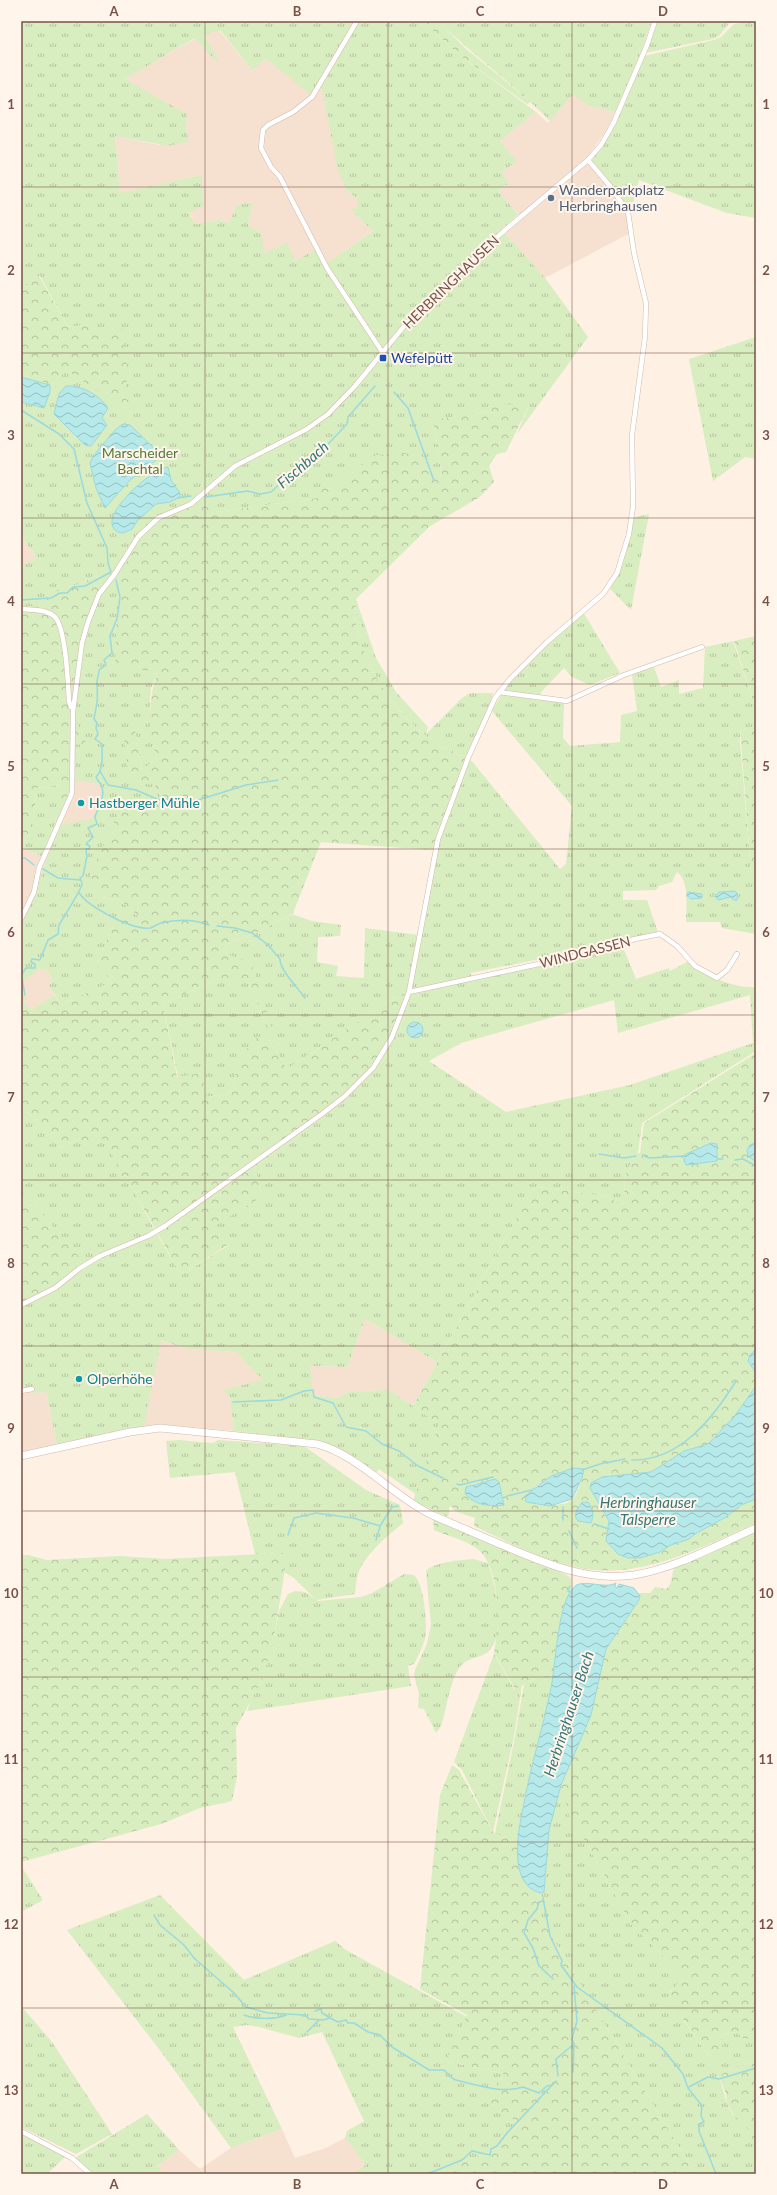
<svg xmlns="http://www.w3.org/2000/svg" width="777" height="2195" font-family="Lato,sans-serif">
<defs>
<pattern id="grass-tufts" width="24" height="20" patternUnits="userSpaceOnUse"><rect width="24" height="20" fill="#d8edc0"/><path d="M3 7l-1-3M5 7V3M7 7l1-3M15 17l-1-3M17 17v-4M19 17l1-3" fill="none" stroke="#b4c39e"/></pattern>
<pattern id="forest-crowns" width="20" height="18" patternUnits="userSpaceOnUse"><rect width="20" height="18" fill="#d8edc0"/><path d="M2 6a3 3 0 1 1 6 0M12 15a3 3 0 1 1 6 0" fill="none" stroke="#b4c39e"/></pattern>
<pattern id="water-waves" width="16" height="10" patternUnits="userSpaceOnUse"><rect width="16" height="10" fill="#b6e9e9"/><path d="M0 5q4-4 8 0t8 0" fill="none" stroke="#99bfbf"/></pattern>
</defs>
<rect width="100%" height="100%" fill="#fef0e3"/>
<g fill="#f6e1d1">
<path d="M219 30 253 71 265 57 322 88 347 191 357 198 358 203 357 207 352 210 373 231 323 266 264 254 248 225 253 202 237 205 229 223 220 220 195 224 189 211 202 175 120 194 115 136 159 145 186 130 187 114 124 79 198 37 216 61H218L204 35Z"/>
<path d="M573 93 589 106 616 112 605 132 587 158 630 215V233L545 278 505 233 522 218 498 191 509 183 502 172 517 161 500 141 536 112 548 123Z"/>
<path d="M21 536 33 552 36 559 21 566Z"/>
<path d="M75 744 104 788 96 820 70 828 58 829 74 773Z"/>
<path d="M23 848 48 860 30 910 21 923V854Z"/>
<path d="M39 969 48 971 52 980 49 987 54 995 32 1010 21 1000V975Z"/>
<path d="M365 1319 437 1362 413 1406 388 1389 363 1392H348L337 1398 312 1395 310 1366 347 1367Z"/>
<path d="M160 1341 189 1349 236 1352 264 1380 223 1390 230 1397 234 1431 181 1426 144 1427Z"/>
<path d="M34 1388 35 1394 46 1391 57 1445 21 1453V1389Z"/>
<path d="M282 2129 295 2158 326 2148 345 2138 366 2165 350 2174H164L157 2166 179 2150 200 2169 231 2148Z"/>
</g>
<g fill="url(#grass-tufts)" fill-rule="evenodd">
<path d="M21 21H423L459 55 536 112 500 141 517 161 502 172 509 183 498 191 518 214 503 228 505 233 545 278 588 337 517 434 529 405 433 420 442 477 376 455 330 489 324 488 317 498 217 512 138 550 118 581 158 672 151 688 150 699V737L153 743 156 759 142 770 135 729 129 779 162 780 183 785 101 897 120 900 140 918 115 920 97 964 112 982 61 1004 49 987 52 980 48 971 39 969 23 982 26 999 21 1005V923L29 910 47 859 23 848 35 812 36 788 61 785 59 797 67 808 59 829 62 824 92 819C97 807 106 795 98 783L67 780V710L91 598 102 582 97 576 79 584 47 593V608L29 606 21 609V566L36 559 33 552 21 536V323L98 337 93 324 68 327 40 276 21 289ZM220 30 253 71 265 58 311 95 322 88 338 171 347 191 357 198V207L351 210 373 231 323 266 315 250 295 261 287 243 264 253 261 233 248 225 253 202 237 205 229 223 220 220 195 224 189 212 203 207 202 175 120 193 115 136 168 146 189 141 186 130 187 114 125 79 195 38 216 61H219L204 35Z"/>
<path d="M438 21H652L641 52 616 112 589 106 573 94 550 121C515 85 474 56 438 21Z"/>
<path d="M656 21H731L719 36 713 39 645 53Z"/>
<path d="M756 21V218L727 213 639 180 630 215 590 163 609 135 644 56 714 40 721 37 734 24Z"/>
<path d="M756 337V459L745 457 713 481 689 359Z"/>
<path d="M649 514 631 610 610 589 616 576 632 518Z"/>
<path d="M356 599 376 658 396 692 428 727 426 734 462 698 470 693H493L488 710 465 757 468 765 471 760 560 869 566 864 572 806 492 711 506 687 560 633 583 612 620 673 590 685 572 677 564 668 541 692 540 698 564 702 563 738 570 746 620 742 621 715 637 711 632 674 654 667 661 687 679 680V694L703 688 705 647 733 641 756 710V731L740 729V741L751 871 756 872V934L722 928 720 922H686C686 907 690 882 677 872L672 882 659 886 656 890 623 891V900H647L658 932 601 946 603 950 622 945 636 979 669 968 670 971 689 961C704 976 736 989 756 987V1051L642 1123 638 1153 634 1155 625 1177 624 1201 622 1204 603 1196 539 1187 532 1190 437 1362 365 1319 347 1367 310 1366 313 1395 337 1398 348 1392H363L388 1389 439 1424 417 1495 379 1469 375 1474 337 1449 323 1442 234 1431 230 1397 222 1390 263 1380 236 1352 189 1349 161 1341 144 1427 57 1445 46 1391 35 1394 34 1388 21 1389V1303L36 1207 21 1189V1103L61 1148 77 1139 105 1137 123 1180 127 1178 154 1229 181 1275 229 1245 214 1225 262 1197 255 1167 341 1104 385 1058 400 1030 409 1001 401 993 287 1069 265 1033 238 1066 231 1093 206 1097 178 1077 163 1004 218 979H247L267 1026 251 962 228 955 223 946 260 931 292 914 312 921 341 925 340 936 318 937 317 962 338 966 336 976 364 978 365 928 418 935 433 850 465 758C452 750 436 744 425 735 392 708 364 667 356 624 355 616 356 607 356 599ZM586 950 587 955 474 979 470 973ZM750 995 753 1043 630 1085 506 1112 429 1061 461 1043 614 1000 618 1033Z"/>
<path d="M179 1440 213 1443 218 1440 304 1446 366 1490 400 1505 403 1523C387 1536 369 1551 360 1569 356 1576 356 1587 355 1594L316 1600 294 1578 284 1572 286 1563 279 1553 255 1554 235 1472 170 1478 166 1441Z"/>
<path d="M473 1559 488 1563C495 1583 507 1636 488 1652 478 1659 467 1657 459 1668 449 1684 447 1708 441 1726L436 1733 424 1709 418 1708 419 1694 414 1675 415 1670 427 1644 431 1625 426 1571C433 1562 461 1560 473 1559Z"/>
<path d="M404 1574 414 1575C424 1584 428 1625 425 1638 423 1647 418 1656 414 1664L408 1666 411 1686 247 1711 253 1695 262 1680 274 1637 279 1611 288 1594 295 1591 305 1592 318 1601 361 1597 372 1593Z"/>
<path d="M494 1654 514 1689 522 1685 514 1736 493 1832 462 1770 454 1762Z"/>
<path d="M554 1674C543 1731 524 1786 518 1844L495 1833 515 1737 524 1684 536 1678Z"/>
<path d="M557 1797 566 1803 570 1818 588 1846 631 1924 682 1975 679 1984 670 1991 682 2018 712 2061 722 2050 721 2038 723 2034 736 2032 743 2038 749 2039 756 2036V2061L729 2069 719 2078C724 2090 726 2107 735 2118 738 2121 744 2122 747 2127 757 2141 756 2157 756 2174H695L540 1917 537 1892 540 1893 546 1878V1855L549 1830Z"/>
<path d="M21 1866 43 1900 21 1912Z"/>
<path d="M160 1895 244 1980 335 1941 346 1950 467 2017 446 2061 504 2074 484 2100 519 2123 499 2147 485 2154 463 2161 446 2174H350L366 2165 345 2138 347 2131 364 2121 322 2032 299 2038 259 2027 247 2025 233 2027 282 2129 231 2148 159 2049 67 1930Z"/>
<path d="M21 2006 52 2042 112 2134 76 2154 21 2127Z"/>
<path d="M147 2114 179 2150 157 2166 164 2174H91L75 2158Z"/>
<path d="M21 2133 66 2156 47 2174H21Z"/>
</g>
<g fill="url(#forest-crowns)" fill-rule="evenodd">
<path d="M423 21H438L465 48 531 102 527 104 459 55Z"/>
<path d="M39 276 68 327 93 324 99 337 122 328 128 372 124 398 131 402 132 414 65 369 57 386 51 388 45 382 21 377V289Z"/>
<path d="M495 404 529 405 506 452 497 454 489 466 494 482 480 497 430 526 356 599C356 607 355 616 356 624 364 666 392 709 425 735 436 744 452 750 465 758L433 850 321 842 293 913 260 931 223 946 228 955 251 962 272 1028 267 1026 247 979H218L163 1004 177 1077 201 1073 207 1097 231 1093 238 1066 251 1042 265 1033 287 1069 401 993 409 1001 400 1030 385 1058 341 1104 255 1167 262 1197 215 1225 229 1244 181 1275 127 1179 123 1180 105 1138 90 1145 77 1139 61 1148 21 1103V1000L32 1010 54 995 61 1004 112 982 97 964 115 920 139 917 120 900 101 897 90 875 114 822 130 800 162 799 155 785 129 780 123 731 135 729 142 770 156 759 153 743 150 738C150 714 149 694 158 672L115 666 118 575 152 522 197 500 217 512 317 498V492L324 488 330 489 376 455 404 453 424 458 442 476 433 420 490 411Z"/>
<path d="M97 576 107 589 96 603 84 643 78 681 75 719 87 745 75 744C74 766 76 787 67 808L62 807V801L59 797 60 785 36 788 35 812 21 854V609L29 606 47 608 46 593 79 584Z"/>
<path d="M756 636V710L734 641Z"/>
<path d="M740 729 756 731V872L751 871Z"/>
<path d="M756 1053V1142L752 1143 747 1150 748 1156 756 1162V1349L750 1355 748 1361 756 1373V1386L734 1417 708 1444 684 1451 649 1473 598 1478 590 1488 609 1521 607 1541 613 1549 624 1557 640 1558 663 1551 666 1547 689 1539 695 1533 726 1517 741 1505 756 1499V1523C695 1550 635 1584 567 1565 535 1557 504 1540 474 1526L475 1518 455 1511 452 1507H449V1515L446 1516 413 1501 439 1424 413 1406 532 1190 539 1187 603 1196 622 1204 624 1200 625 1177 634 1154 640 1153 644 1123ZM711 1143 717 1144V1161L686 1165 689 1153ZM558 1473 582 1478C580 1485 577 1494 573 1499 565 1508 536 1505 525 1502L531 1490ZM495 1479 499 1482 504 1503 494 1506 473 1501 472 1484ZM585 1501 592 1512V1521L587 1523 576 1519V1511L582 1502Z"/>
<path d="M21 1189 85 1264 59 1285 21 1303Z"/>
<path d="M433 1519 565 1574 571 1578V1590L562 1615 554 1674 536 1678 515 1689 494 1653C499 1627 501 1574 481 1552 470 1541 448 1536 434 1530Z"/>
<path d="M756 1531V2036L749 2039 743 2038 736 2032 723 2034 721 2038 723 2041 720 2062 717 2064 712 2061 668 1997C672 1988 679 1984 682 1975L631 1924 588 1846 570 1818 566 1803 557 1797 569 1762 591 1715 604 1653 639 1600 638 1593H650L655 1587 666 1589C674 1584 670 1573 676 1565Z"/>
<path d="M279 1553H286V1563L274 1637 267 1663 262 1680 236 1728 237 1777 232 1801 200 1808 161 1824 21 1862V1555H28L47 1560 119 1556 166 1559Z"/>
<path d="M452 1765 459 1770 493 1832 518 1844C517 1864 519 1880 537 1892L540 1917 695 2174H446L463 2161 485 2154 499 2147 519 2123 483 2100 504 2074 446 2061 467 2015 420 1989 440 1795Z"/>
<path d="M756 2061V2148L746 2125 735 2118 727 2103 726 2094 719 2077 729 2069Z"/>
</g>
<g fill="url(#water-waves)" stroke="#9bdadc">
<path d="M21 377 50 385V392L44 408 21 402Z"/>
<path d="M66 386C81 385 100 395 108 408L102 418 107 425 91 446 85 445 54 414 59 394Z"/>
<path d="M123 424 130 425 160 454V457L129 481 105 508 96 488 90 463 93 456 115 430Z"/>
<path d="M168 467 171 480 180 493V497L170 502 156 504 138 520 132 529 123 533C119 533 116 532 113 527 104 511 153 468 168 467Z"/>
<path d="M734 891 736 892 738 898 736 901 730 897 718 900 715 896 719 892Z"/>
<path d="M688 892 702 894V898L691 899 687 895Z"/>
<circle cx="415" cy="1030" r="8"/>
<path d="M756 1142V1162L748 1156 747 1150 750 1145Z"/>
<path d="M711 1143 717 1144V1161L686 1165 684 1160 686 1154Z"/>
<path d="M756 1349V1373L748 1361 750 1355Z"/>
<path d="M756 1386V1499L741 1505 726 1517 695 1534 689 1539 671 1545 660 1552 640 1558H628L618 1554 606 1541 609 1521 590 1488 591 1483 602 1477 651 1472 684 1451 708 1444 734 1417Z"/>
<path d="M573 1468 584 1469 582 1478 572 1499 550 1506 526 1502 525 1496 551 1476Z"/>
<path d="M495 1479 499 1482 504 1505C490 1507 473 1505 465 1493L466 1487Z"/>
<path d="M582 1502H588C593 1508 594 1516 591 1523L578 1521C572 1514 578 1509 582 1502Z"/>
<path d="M616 1583 615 1586 617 1588 619 1584 634 1588 640 1596 639 1600 606 1649 591 1715 561 1785 549 1830 544 1892 540 1893C525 1889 519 1874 518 1861 516 1842 520 1822 524 1803 531 1765 543 1727 551 1688 556 1663 557 1607 573 1588 582 1577 604 1590 616 1583Z"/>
</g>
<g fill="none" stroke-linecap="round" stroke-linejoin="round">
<g stroke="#9bdadc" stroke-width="1.5">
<path d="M394 392 408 408 434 481"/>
<path d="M21 410 59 434 74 449 87 503 107 548 108 563 111 572 85 586 73 587 67 593H60L51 598 21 600"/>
<path d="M206 497 247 491 260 494 271 492 296 469 313 460 347 424 348 417 375 386"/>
<path d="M178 498 191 496"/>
<path d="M100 771 108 785 136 790 159 800 171 799 186 801 192 799 195 801 246 785 278 780"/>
<path d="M21 858H25L34 865"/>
<path d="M43 869 58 878 80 880"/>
<path d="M79 893C89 907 131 930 150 928 154 927 157 924 161 923 177 919 194 919 209 925"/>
<path d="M217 926 235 928 252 933 267 944 280 959C279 969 298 988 305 998"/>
<path d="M21 975 26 968H35V964L31 962 32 959 40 960 48 940 58 934C59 931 58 928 59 925 63 918 82 889 82 884 82 882 81 880 80 878L83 876 87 856 86 849H89L90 846 86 844 93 837 88 828 97 824 95 817C98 807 105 798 102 787 101 783 98 782 96 777 104 769 102 754 102 744L95 739 98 734 96 728 97 723 94 719C97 703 98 701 97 685 96 680 99 677 99 670L106 665 104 660 112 653 110 636 117 619 120 597 116 580"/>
<path d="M22 979 25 995"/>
<path d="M599 1154 624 1158 636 1156"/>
<path d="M643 1155 649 1158 685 1156"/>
<path d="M718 1159H723"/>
<path d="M735 1160 743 1159 756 1166"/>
<path d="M233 1402 281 1400 304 1391 313 1390 314 1397 333 1403 346 1427 366 1431 382 1444 399 1451 418 1466 443 1478"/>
<path d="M632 1460C680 1461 713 1418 736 1381"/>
<path d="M582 1470 600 1464 625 1459"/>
<path d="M457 1484 460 1485 493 1477"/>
<path d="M507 1496 532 1490"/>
<path d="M563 1507V1520"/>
<path d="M594 1524 609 1529"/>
<path d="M569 1531 577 1548"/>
<path d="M288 1535 294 1518 316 1513 353 1518 380 1526 392 1507 398 1506"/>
<path d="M376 1540 380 1527"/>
<path d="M570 1586 568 1591 570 1592"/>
<path d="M543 1898 550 1936 562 1961 561 1965 577 1987 662 2048 683 2074 688 2088 702 2106 701 2116 704 2122 699 2124V2131L716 2174"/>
<path d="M543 1901 539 1902 537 1909 528 1920 524 1933 533 1948 539 1966 553 1979"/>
<path d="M154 1915 160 1925 184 1945 194 1958 234 1993 246 2007 268 2013 305 2015 309 2019 323 2020 330 2018 338 2022 346 2020 348 2023H354L368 2032 380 2035 392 2047 429 2070H444C447 2073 452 2079 456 2080 476 2085 504 2094 523 2087L539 2093 547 2086 552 2085"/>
<path d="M315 2011 321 2009 322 2013 329 2017"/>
<path d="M244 2015C253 2019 276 2020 286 2015"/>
<path d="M307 2032 319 2020"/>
<path d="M573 2072 574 2044"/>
<path d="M558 2076 556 2059 574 2044 572 2039 577 2021 574 1986"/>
<path d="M689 2087 708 2077 719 2079 756 2068"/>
<path d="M427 2174 462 2160 472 2151 490 2155 491 2149 497 2146 507 2133 556 2081"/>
</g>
<g stroke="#d3b8ab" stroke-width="5.5">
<g id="street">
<path d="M357 21 312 97 293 112 268 125 263 130 261 148 271 167 280 177 327 268 383 353"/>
<path d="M21 609C32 610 45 609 54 616 66 626 68 684 69 701L71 707 73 708"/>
<path d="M499 692 567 701 624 675 702 647"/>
<path d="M21 919 34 892 39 868 72 793 73 711 82 643 88 622 99 594 114 575 138 537 158 518 191 504 235 466 307 429 328 414 355 386 410 319 429 299 505 230 588 160 601 145 613 124 647 45 655 21"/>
<path d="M409 992 590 953 635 939 660 934 677 946 695 966 717 978 727 970 737 954"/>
<path d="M21 1305 55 1288 80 1268 100 1256 148 1236 165 1226 322 1114 345 1096 373 1068 392 1037 409 992 438 839 468 758 495 698 510 679 547 642 603 594 617 573 629 534 633 507 632 435 645 337 646 303 634 253 628 212 610 186 588 160"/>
<path d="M21 1391 32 1389"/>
<path d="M21 2131 72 2158 90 2174"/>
</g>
</g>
<g stroke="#d6b7a8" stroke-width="8">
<path id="secondary" d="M21 1456 130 1432 160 1428 317 1444C357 1454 394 1497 432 1515 455 1525 479 1535 502 1545 545 1563 586 1582 634 1575 676 1568 717 1545 756 1528"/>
</g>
<use href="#street" stroke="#fff" stroke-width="4.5"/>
<use href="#secondary" stroke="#fff" stroke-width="7"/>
</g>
<path fill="none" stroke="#795247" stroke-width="1" stroke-opacity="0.55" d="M205 21V2174M388 21V2174M572 21V2174M21 187H756M21 353H756M21 518H756M21 684H756M21 849H756M21 1015H756M21 1180H756M21 1346H756M21 1511H756M21 1677H756M21 1842H756M21 2008H756"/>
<circle fill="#5c6f8a" stroke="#fff5eb" stroke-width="1.5" cx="551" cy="198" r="4"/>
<rect fill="#1a4fb4" stroke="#fff5eb" stroke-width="1.5" x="379" y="354" width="8" height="8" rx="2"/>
<g fill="#0f9aa8" stroke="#fff5eb" stroke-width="1.5">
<circle cx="81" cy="803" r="4"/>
<circle cx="79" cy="1379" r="4"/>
</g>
<g text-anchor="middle" stroke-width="4" stroke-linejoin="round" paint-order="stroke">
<g font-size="14" fill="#4e5e75" stroke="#fff5eb" text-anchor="start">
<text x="559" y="195">Wanderparkplatz<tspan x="559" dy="16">Herbringhausen</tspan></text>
</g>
<g font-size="14" fill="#795247" stroke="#fff5eb">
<text transform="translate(451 282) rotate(-44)" y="5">HERBRINGHAUSEN</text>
<text transform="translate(585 952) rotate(-14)" y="5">WINDGASSEN</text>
</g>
<g font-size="14" fill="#164399" stroke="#fff5eb" text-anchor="start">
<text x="391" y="363">Wefelpütt</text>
</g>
<g font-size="14" fill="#557a3b" stroke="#fff5eb">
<text x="140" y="458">Marscheider<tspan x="140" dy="16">Bachtal</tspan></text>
</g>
<g font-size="14" fill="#0d838f" stroke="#fff5eb" text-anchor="start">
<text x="89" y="808">Hastberger Mühle</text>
<text x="87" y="1384">Olperhöhe</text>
</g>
<g font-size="15" font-style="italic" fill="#367678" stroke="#fff5eb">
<text transform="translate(303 465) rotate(-41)" y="5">Fischbach</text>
<text x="648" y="1508">Herbringhauser<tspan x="648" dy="17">Talsperre</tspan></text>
<text transform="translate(569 1714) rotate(-72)" y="5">Herbringhauser Bach</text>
</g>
</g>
<rect width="777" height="2195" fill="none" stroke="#fff5eb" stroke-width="44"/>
<rect x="22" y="22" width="733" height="2151" fill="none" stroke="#795247" stroke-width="1.5"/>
<g font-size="13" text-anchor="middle" font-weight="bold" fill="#795247">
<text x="114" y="16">A</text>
<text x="297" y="16">B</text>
<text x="480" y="16">C</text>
<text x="663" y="16">D</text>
<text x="11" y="109">1</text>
<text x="766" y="109">1</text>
<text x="11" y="275">2</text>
<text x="766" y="275">2</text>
<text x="11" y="440">3</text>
<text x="766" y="440">3</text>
<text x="11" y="606">4</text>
<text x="766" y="606">4</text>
<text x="11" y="771">5</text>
<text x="766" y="771">5</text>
<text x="11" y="937">6</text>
<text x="766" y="937">6</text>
<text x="11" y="1102">7</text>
<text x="766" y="1102">7</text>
<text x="11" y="1268">8</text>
<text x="766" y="1268">8</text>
<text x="11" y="1433">9</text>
<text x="766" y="1433">9</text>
<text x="11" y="1598">10</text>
<text x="766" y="1598">10</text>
<text x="11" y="1764">11</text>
<text x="766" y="1764">11</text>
<text x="11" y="1929">12</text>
<text x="766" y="1929">12</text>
<text x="11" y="2095">13</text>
<text x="766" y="2095">13</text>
<text x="114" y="2189">A</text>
<text x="297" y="2189">B</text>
<text x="480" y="2189">C</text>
<text x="663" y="2189">D</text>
</g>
</svg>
